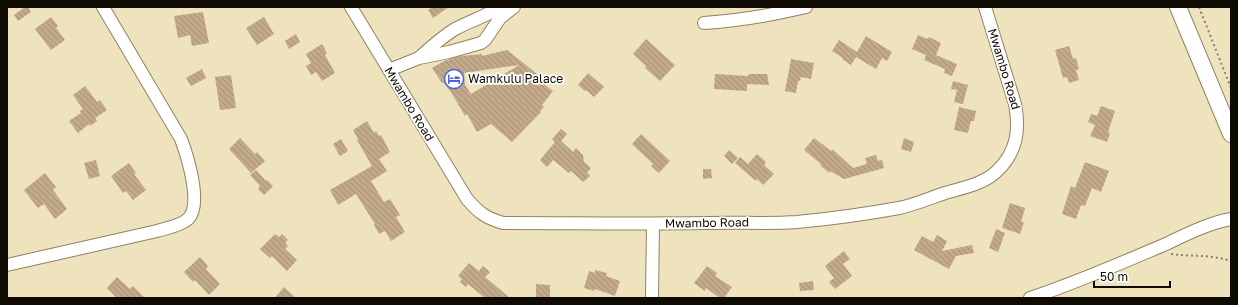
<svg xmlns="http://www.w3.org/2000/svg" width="1238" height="305" font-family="'Golos Text',sans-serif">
<defs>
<pattern id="building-back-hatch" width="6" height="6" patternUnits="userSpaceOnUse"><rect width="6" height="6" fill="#c2a98b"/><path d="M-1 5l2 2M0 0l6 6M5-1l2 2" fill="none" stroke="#a69076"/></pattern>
</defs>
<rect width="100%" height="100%" fill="#efe3be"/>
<g fill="url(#building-back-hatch)" fill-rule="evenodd">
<path d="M25 7H28L31 12 18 21 14 15Z"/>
<path d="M433 7H449L433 18 428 10Z"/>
<path d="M203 12 209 43 192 46 190 35 178 38 174 16Z"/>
<path d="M51 17 58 26 56 28 65 40 51 50 35 29Z"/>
<path d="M264 17 274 34 257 45 246 28Z"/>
<path d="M296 34 300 42 289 49 285 41Z"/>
<path d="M918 35 928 39 929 37 941 43 936 55 957 64 952 76 944 73 945 69 924 60 926 55 912 49Z"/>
<path d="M866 36 892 52 887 61 882 58 876 69 856 57 851 65 842 59 843 58 832 51 839 40 857 52Z"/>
<path d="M646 39 675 65 660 81 645 68 646 66 633 54Z"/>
<path d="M322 44 327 53 325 55 335 73 322 81 316 72 311 75 306 66 311 63 306 54Z"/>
<path d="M1069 46 1073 59 1076 58 1079 69 1076 70 1079 80 1069 83 1067 77 1063 78 1055 50Z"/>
<path d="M507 50 547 82 545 85 553 91 542 105 544 107 540 111 541 112 512 142 491 124 477 132 467 114 465 116 451 92 443 82 442 83 432 68 444 61 461 56 482 54V56ZM519 65 471 94 465 85 464 73Z"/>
<path d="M791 59 814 63 811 79 801 77 800 81H798L796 93 785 91Z"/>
<path d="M202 69 206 78 191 86 186 78Z"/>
<path d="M588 73 604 87 594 97 586 90 585 91 578 85Z"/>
<path d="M715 74 748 76 749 74H767L769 85 747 84V91L714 89Z"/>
<path d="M231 75 236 108 220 110 215 77Z"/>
<path d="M953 81 968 85 963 104 954 102 957 90 951 89Z"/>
<path d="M85 86 97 102 100 100 107 110 95 118 97 121 90 126 89 124 78 133 69 121 81 113 80 111 83 109 73 95Z"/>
<path d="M1101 106 1115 111 1108 132 1110 133 1107 142 1090 136 1095 125 1088 122 1091 114 1097 116Z"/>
<path d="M959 107 976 111 974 121H971L968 133 954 130Z"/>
<path d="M367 121 374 133 376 131 379 136 381 135 390 152 379 159 387 171 371 181 384 202 390 199 400 215 396 217 405 232 391 241 385 231 379 234 374 225 375 224 356 194 338 205 330 190 372 166 357 140 358 139 353 130Z"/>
<path d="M561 129 567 134 561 141 573 152 576 148 583 155 584 162 591 168 587 173 590 176 583 182 571 171 569 173 553 160 547 167 540 160 555 142 552 139Z"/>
<path d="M641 134 670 161 659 173 651 166 653 164 632 144Z"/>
<path d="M240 138 255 154 257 152 265 161 251 173 229 149Z"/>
<path d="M814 138 831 151 832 149 853 168 867 164 865 158 876 155 878 161 882 160 884 168 844 179 830 171 829 173 820 165 821 164 804 150Z"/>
<path d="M904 138 914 142 911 152 901 149Z"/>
<path d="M341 139 348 151 340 156 333 144Z"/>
<path d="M729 150 738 158 732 164 724 156Z"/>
<path d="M757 154 766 162 764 165 774 174 763 185 757 179 756 181 735 163 740 157 748 164Z"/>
<path d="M96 160 100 176 89 179 84 163Z"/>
<path d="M1085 162 1109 171 1101 192 1092 188 1085 206 1081 205 1076 219 1062 214 1071 186 1075 188Z"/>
<path d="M129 163 136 173 134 174 146 190 133 200 126 191 123 193 111 176Z"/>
<path d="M703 169H711L712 178 703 179Z"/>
<path d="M256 170 266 181 267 180 273 186 264 195 258 189 260 186 250 175Z"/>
<path d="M45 173 56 187 53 190 67 209 55 219 44 204 38 208 24 190Z"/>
<path d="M1010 203 1025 208 1021 222H1024L1020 234 1002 228Z"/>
<path d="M996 229 1005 233 998 252 989 248Z"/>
<path d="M275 234 279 237 282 234 288 240 285 243 288 246 285 249 297 260 287 271 272 256 270 258 260 249Z"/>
<path d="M937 235 947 241 942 251 972 245 974 253 956 256 949 269 914 250 922 236 933 242Z"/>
<path d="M844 251 850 259 843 264 852 276 835 289 829 282 834 278 825 266Z"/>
<path d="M200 257 208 266 206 269 220 284 209 295 195 280 193 282 184 272Z"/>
<path d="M469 263 479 271 483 266 490 272 485 277 510 298H485L468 284 466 287 460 282 462 279 458 276Z"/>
<path d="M707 266 717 273 715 276 732 287 724 298H720L706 288 705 291 694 283Z"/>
<path d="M595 270 607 273 606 276 620 281 615 296 595 289 594 291 584 288 589 271 595 273Z"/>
<path d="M117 277 130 289 133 286 145 298H117L107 288Z"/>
<path d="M813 281 814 290 800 291 799 283Z"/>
<path d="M536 284 550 285V298L536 297Z"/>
<path d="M284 287 296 298H275Z"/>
</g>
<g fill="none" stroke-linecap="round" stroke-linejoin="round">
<g stroke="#8e8361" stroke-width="14">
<g id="minor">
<path d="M351 7 467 199C479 213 486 218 503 223 571 223 638 224 706 223 736 222 767 224 797 222 830 219 866 214 899 208 914 205 930 198 945 193 962 188 984 184 997 171 1017 152 1020 130 1015 104L985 7"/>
<path d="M704 23C739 21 772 15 806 7"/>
<path d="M420 57C431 47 442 37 455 29 470 21 486 16 501 7"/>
<path d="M389 70 419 58 449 52 481 43 485 40 500 18 514 7"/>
<path d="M7 265 157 231C167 228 180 226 188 219 203 205 187 155 181 139L103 7"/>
<path d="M652 298 653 224"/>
<path d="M1030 298C1076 283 1121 263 1166 244 1185 235 1211 222 1231 219"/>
</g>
</g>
<g stroke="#8e8361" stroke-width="18">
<path id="major" d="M1178 7 1231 134"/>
</g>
<g stroke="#877f67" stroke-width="2" stroke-dasharray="2 3" stroke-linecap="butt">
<path d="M1199 7 1231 88"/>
<path d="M1171 254C1192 257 1210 254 1231 261"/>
</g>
<use href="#minor" stroke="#fff" stroke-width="12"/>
<use href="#major" stroke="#fff" stroke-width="16"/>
</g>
<defs>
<g id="hotel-ring" transform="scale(1)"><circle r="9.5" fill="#fff" stroke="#5063d9" stroke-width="1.5"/><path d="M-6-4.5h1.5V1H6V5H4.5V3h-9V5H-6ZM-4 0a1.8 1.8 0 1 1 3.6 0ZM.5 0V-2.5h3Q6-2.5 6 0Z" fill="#5063d9"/></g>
</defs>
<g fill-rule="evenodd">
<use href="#hotel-ring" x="454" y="79"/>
</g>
<g text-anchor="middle" stroke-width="3.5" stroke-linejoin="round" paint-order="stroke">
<g font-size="12" fill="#0f0b02" stroke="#fff">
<text transform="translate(1004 69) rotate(73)" y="4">Mwambo Road</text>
<text transform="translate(409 104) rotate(59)" y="4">Mwambo Road</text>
<text transform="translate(707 223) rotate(-1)" y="4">Mwambo Road</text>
</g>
<g font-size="12" fill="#0f0b02" stroke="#fff" text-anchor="start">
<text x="468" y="83">Wamkulu Palace</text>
</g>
</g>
<rect width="1238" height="305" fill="none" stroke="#0f0b02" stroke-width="16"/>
<path d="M1094 281v6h76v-6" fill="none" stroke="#0f0b02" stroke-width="2"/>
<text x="1100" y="281" font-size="12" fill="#0f0b02" stroke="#ffffff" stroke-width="3" paint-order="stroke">50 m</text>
</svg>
